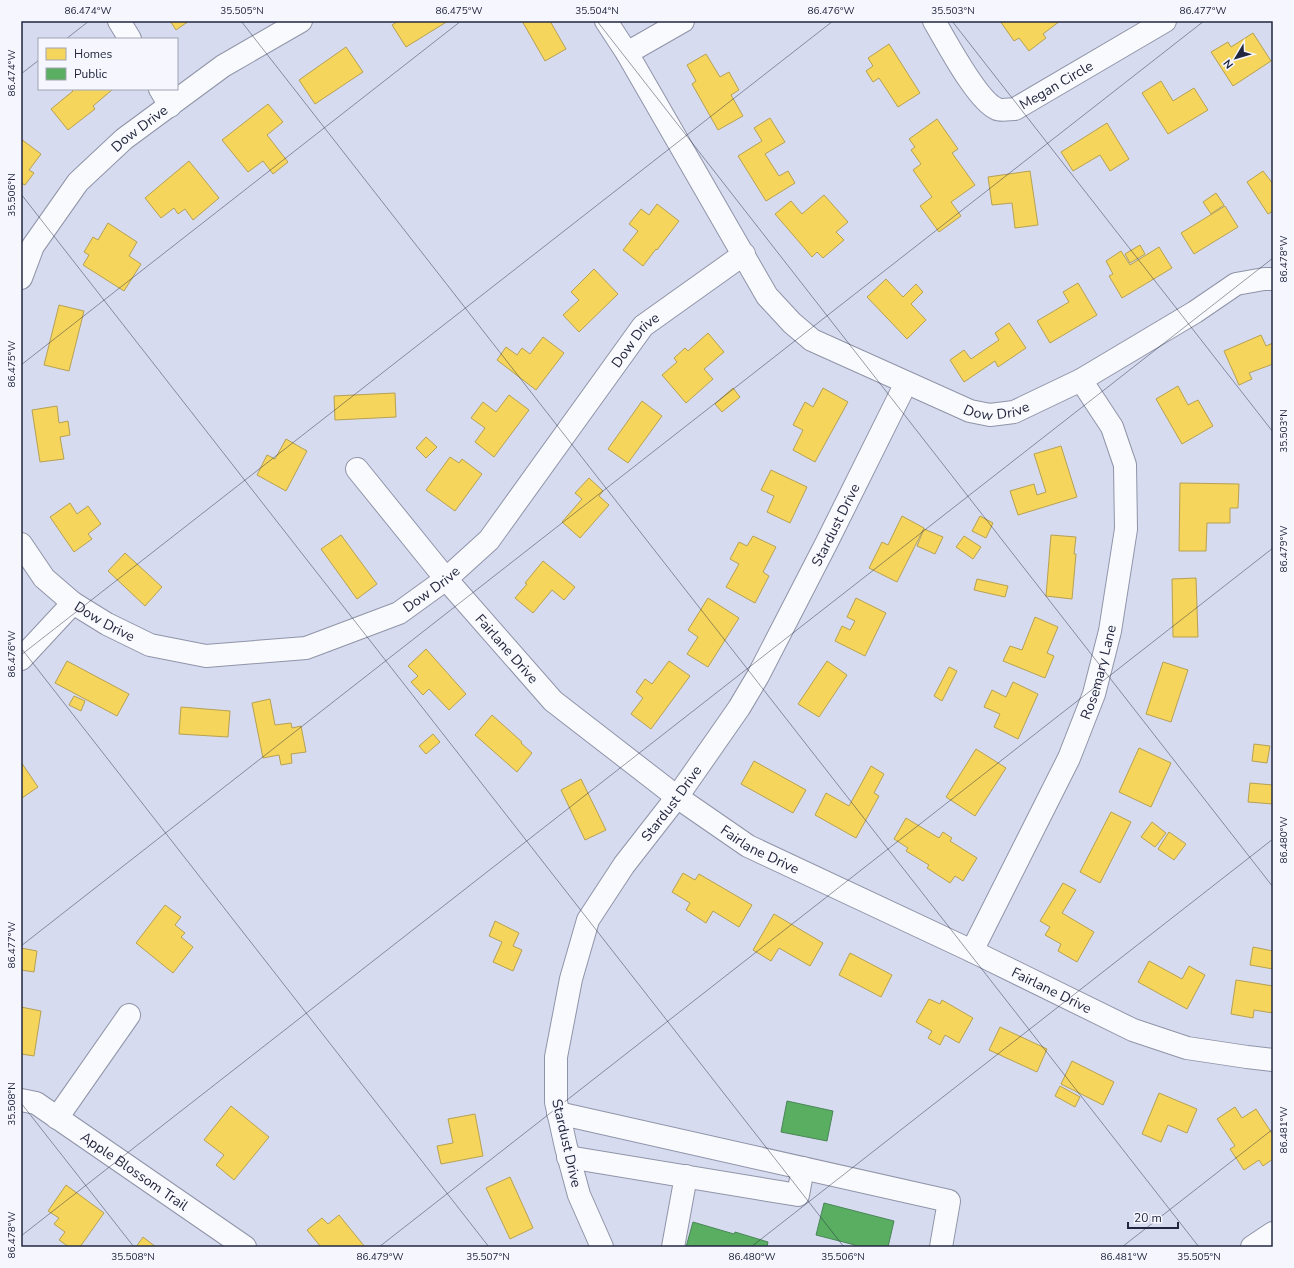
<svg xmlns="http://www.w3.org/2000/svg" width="1294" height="1268" font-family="'Nunito Sans',sans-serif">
<rect width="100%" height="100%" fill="#d6dbf0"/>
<g fill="#f6d55c" stroke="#b6a153">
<path d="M170 21H189L176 30Z"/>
<path d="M398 21H448L406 47 392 25Z"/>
<path d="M522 21H550L566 49 545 61Z"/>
<path d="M1000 21H1060L1043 34 1046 38 1029 51 1019 38 1014 41Z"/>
<path d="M1253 33 1271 61 1233 86 1211 52 1228 42 1231 47Z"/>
<path d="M889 44 920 93 898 107 879 78 873 82 866 71 873 66 868 58Z"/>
<path d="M346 47 363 72 315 104 299 80Z"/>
<path d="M706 54 720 77 729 72 739 90 731 95 743 116 718 130 692 84 696 81 687 65Z"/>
<path d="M1161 81 1173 101 1194 88 1208 110 1168 134 1142 93Z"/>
<path d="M71 89H113L93 106 95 109 68 130 51 109 73 91Z"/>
<path d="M268 104 283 122 267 135 288 162 273 174 263 161 248 172 222 140Z"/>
<path d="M770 118 785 142 765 154 779 176 788 171 795 183 766 201 738 156 762 141 754 128Z"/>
<path d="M937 119 958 149 952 153 975 185 951 202 961 216 939 232 920 206 932 197 913 170 921 164 911 150 915 147 909 139Z"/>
<path d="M1107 123 1129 159 1110 171 1100 155 1073 171 1061 152Z"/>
<path d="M21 139 41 154 29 170 34 173 25 185 21 183Z"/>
<path d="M189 161 219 198 193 220 185 209 178 214 174 208 161 218 145 198Z"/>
<path d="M1030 171 1038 225 1015 228 1012 203 992 205 988 177Z"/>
<path d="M1263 171 1273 184V211L1268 214 1247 182Z"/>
<path d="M1216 193 1224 205 1211 214 1203 202Z"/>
<path d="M824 195 848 222 836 232 844 240 823 258 817 252 812 257 775 214 791 201 802 214Z"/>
<path d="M657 204 679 221 657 250 656 249 643 266 623 250 638 231 629 224 641 209 649 215Z"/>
<path d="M1225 206 1238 227 1194 254 1181 233Z"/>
<path d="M108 223 137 242 129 256 141 264 124 291 83 265 89 255 84 252 93 237 98 240Z"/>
<path d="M1140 245 1145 254 1130 263 1125 254Z"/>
<path d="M1159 247 1172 268 1122 298 1109 276 1113 274 1106 261 1121 251 1130 265Z"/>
<path d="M594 269 618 294 579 332 563 315 579 300 571 292Z"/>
<path d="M886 279 903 297 916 284 923 292 911 304 926 320 907 339 867 297Z"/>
<path d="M1078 283 1097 315 1050 343 1037 321 1069 302 1063 292Z"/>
<path d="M59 305 84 311 69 371 44 365Z"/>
<path d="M1009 323 1026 348 998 367 995 361 964 382 950 360 964 350 971 359 999 340 995 333Z"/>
<path d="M708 333 724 352 704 369 713 379 686 403 662 375 677 362 674 358 685 348 688 351Z"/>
<path d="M1261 335 1266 346 1273 343V364L1249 373 1252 379 1239 385 1224 351Z"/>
<path d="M543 337 564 353 536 390 497 360 506 347 517 355 522 348 530 354Z"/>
<path d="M1178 386 1188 405 1198 400 1213 426 1182 444 1156 399Z"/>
<path d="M733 388 740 397 722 412 715 404Z"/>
<path d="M823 388 848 402 815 462 793 450 803 430 793 425 805 402 813 407Z"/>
<path d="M395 393 396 417 335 420 334 396Z"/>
<path d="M509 395 529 410 494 457 475 442 485 428 471 418 483 402 496 412Z"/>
<path d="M642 401 662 416 628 463 608 449Z"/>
<path d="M57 406 59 423 68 421 70 435 60 437 64 459 40 462 32 410Z"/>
<path d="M426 437 437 447 426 458 416 448Z"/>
<path d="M286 439 307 451 286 491 257 475 267 455 275 459Z"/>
<path d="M1061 446 1077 497 1018 515 1010 491 1034 484 1037 495 1046 492 1034 454Z"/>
<path d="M450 457 459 463 462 459 482 474 455 511 426 490Z"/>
<path d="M771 470 807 487 790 523 767 512 774 496 761 490Z"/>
<path d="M589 478 603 491 599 496 609 505 580 538 562 522 582 499 575 493Z"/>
<path d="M1180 483 1239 484 1238 508H1230V523H1207L1206 551H1179Z"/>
<path d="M70 503 77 514 88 506 101 524 88 534 92 539 74 552 50 517Z"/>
<path d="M902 516 924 528 897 582 869 568 882 542 888 545Z"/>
<path d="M980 516 993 523 986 538 972 531Z"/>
<path d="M924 529 943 537 935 554 917 546Z"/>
<path d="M341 535 377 584 357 599 321 549Z"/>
<path d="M1051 535 1076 537 1074 554H1076L1072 599 1046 596Z"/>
<path d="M753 536 776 547 763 572 769 576 755 603 726 587 739 564 730 559 739 542 747 546Z"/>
<path d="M964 536 981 547 973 559 956 547Z"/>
<path d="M125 553 162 587 145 606 108 571Z"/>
<path d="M543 561 575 587 564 600 552 590 533 613 515 598 527 584 525 583Z"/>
<path d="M1196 578 1198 637H1173L1172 579Z"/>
<path d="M977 579 1008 586 1005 597 974 590Z"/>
<path d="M708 598 739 618 708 667 687 654 698 637 688 630Z"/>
<path d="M856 598 886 613 865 656 835 641 842 626 850 630 855 621 847 617Z"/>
<path d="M1035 617 1058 627 1047 653 1054 656 1045 678 1003 661 1010 646 1022 650Z"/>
<path d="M426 649 466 694 449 710 429 689 423 695 411 682 418 676 408 666Z"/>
<path d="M67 661 129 694 117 716 55 683Z"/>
<path d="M669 661 690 676 651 729 631 714 643 698 636 692 645 679 652 684Z"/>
<path d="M827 661 847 675 819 717 798 704Z"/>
<path d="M1163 662 1188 670 1171 722 1146 714Z"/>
<path d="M949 667 957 671 942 701 934 696Z"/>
<path d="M1013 682 1038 694 1018 739 994 727 1000 714 984 707 992 690 1006 697Z"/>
<path d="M74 696 85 701 81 711 69 705Z"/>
<path d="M270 699 275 725 291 723 292 728 301 726 306 752 291 754 292 763 281 765 279 755 263 758 252 703Z"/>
<path d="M181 707 230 711 228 737 179 734Z"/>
<path d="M492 715 522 742 521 743 532 753 517 772 475 735Z"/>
<path d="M433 734 440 742 426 754 419 746Z"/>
<path d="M1254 744 1270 746 1267 763 1252 761Z"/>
<path d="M1139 748 1171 763 1151 807 1119 792Z"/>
<path d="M976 749 1006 768 975 816 946 797Z"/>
<path d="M754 761 806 790 793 813 741 784Z"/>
<path d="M21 762 38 787 22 798 21 797Z"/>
<path d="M871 766 884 774 874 793 879 796 856 838 815 815 826 793 849 806Z"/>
<path d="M581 779 606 830 585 840 561 790Z"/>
<path d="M1250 783 1273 785V804L1248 802Z"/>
<path d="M1111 812 1131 822 1100 883 1080 872Z"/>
<path d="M906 818 939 838 943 832 952 838 950 841 977 858 963 881 955 876 950 883 927 868 929 865 906 851 908 848 894 839Z"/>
<path d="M1152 822 1166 833 1155 847 1141 837Z"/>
<path d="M1169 832 1186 844 1174 860 1158 849Z"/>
<path d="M683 873 695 880 699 874 752 905 739 927 713 911 706 923 686 910 690 903 672 892Z"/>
<path d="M1063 883 1076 890 1062 913 1094 932 1077 962 1058 951 1061 944 1045 935 1050 927 1040 921Z"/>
<path d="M165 905 181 917 175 925 185 933 181 937 193 947 173 973 136 943Z"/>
<path d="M774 914 823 943 810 966 779 948 771 961 753 950Z"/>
<path d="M495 921 519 933 513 946 522 950 513 971 493 962 502 942 489 936Z"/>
<path d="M1253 947 1273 951V969L1250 965Z"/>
<path d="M21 948 37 951 34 972 21 970Z"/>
<path d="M850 953 892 975 881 997 839 975Z"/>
<path d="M1149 961 1182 979 1189 966 1205 975 1187 1009 1138 982Z"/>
<path d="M1236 980 1273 986V984V1013L1254 1010 1253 1018 1231 1014Z"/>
<path d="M929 999 940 1004 942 1000 973 1018 959 1043 945 1035 940 1045 928 1038 932 1031 916 1022Z"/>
<path d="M21 1007 41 1011 34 1056 21 1054Z"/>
<path d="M1000 1027 1047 1049 1037 1072 989 1050Z"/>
<path d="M1072 1061 1114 1082 1103 1105 1061 1084Z"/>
<path d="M1060 1086 1080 1097 1075 1107 1055 1096Z"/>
<path d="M1159 1093 1197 1109 1187 1133 1168 1125 1161 1142 1142 1134Z"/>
<path d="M231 1106 269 1137 234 1180 216 1165 224 1155 204 1140Z"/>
<path d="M1235 1107 1242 1118 1256 1109 1273 1135V1159L1263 1166 1259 1160 1244 1170 1230 1149 1235 1146 1217 1119Z"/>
<path d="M475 1114 483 1156 441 1164 437 1146 453 1143 448 1119Z"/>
<path d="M510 1177 533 1228 510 1239 486 1188Z"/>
<path d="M66 1185 104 1213 80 1247H69L59 1240 65 1232 54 1224 59 1218 48 1211Z"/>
<path d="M339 1215 365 1247H321L307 1230 322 1218 328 1224Z"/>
<path d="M143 1237 156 1247H136Z"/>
</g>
<g fill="#5aae61" stroke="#498657">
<path d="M787 1101 833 1111 827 1141 781 1132Z"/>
<path d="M824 1203 894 1221 888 1247H854L855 1245 816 1235Z"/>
<path d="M693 1222 734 1234 735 1232 768 1242 767 1247H686Z"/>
</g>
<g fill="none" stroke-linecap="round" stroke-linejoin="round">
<g stroke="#9094a8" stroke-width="24">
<g id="minor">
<path d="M119 21 130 39"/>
<path id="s1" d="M606 21 627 53 767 296 792 323 812 340 970 411 990 415 1014 412 1081 380 1195 312 1236 284 1264 279H1273"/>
<path id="s2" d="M934 21C946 41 977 101 997 109 1001 111 1010 109 1015 109L1165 21"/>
<path d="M627 53 683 21"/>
<path d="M160 89 170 106"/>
<path id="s3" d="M21 278 33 246 78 182 124 139 223 66 301 21"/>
<path id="s4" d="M357 469 446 579 553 701 677 797 748 846 972 951 1133 1030 1187 1048 1247 1057 1273 1060"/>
<path id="s5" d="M21 544 44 578 73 603 107 624 150 645 206 656 306 648 399 613 446 579 489 540 643 326 744 254"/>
<path d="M21 659 73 603"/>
<path id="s6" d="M972 951 1069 758 1094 694 1110 631 1126 529 1125 465 1112 427 1081 380"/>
<path id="s7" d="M21 1100 36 1103 245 1247"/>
<path d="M558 1113 949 1201 941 1247"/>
<path d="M57 1118 129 1015"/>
<path d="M568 1157 798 1195 803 1168"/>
<path id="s8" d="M602 1247 579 1195 566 1147 556 1102V1057L571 979 588 920 624 865 677 797 739 708 758 676 827 542 906 383"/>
<path d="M673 1247 686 1176"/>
<path d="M1252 1247 1273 1233"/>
</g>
</g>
<use href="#minor" stroke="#f9fafd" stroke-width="22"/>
</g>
<path fill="none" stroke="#22273f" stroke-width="1" stroke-opacity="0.45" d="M241 21 1199 1247M597 21 1273 887M952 21 1273 432M66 39 89 21M21 74 39 60M21 194 844 1247M21 365 461 21M21 648 489 1247M21 655 833 21M21 946 1204 21M21 1103 134 1247M21 1236 1273 258M379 1247 1273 548M751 1247 1273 839M1122 1247 1273 1129"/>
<g text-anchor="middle" stroke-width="4" stroke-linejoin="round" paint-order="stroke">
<g font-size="14" fill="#22273f" stroke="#f6f7fe">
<text dy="5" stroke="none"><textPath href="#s2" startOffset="175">Megan Circle</textPath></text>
<text dy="5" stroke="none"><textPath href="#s3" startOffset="194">Dow Drive</textPath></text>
<text dy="5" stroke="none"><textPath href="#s5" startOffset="788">Dow Drive</textPath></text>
<text dy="5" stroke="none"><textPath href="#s1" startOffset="582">Dow Drive</textPath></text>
<text dy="5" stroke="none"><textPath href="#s8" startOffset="806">Stardust Drive</textPath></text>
<text dy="5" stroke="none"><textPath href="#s5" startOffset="464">Dow Drive</textPath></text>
<text dy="5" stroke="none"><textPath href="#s5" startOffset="116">Dow Drive</textPath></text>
<text dy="5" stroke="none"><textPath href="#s4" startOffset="234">Fairlane Drive</textPath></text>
<text dy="5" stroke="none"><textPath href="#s6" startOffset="307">Rosemary Lane</textPath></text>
<text dy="5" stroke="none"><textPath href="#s8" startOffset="482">Stardust Drive</textPath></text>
<text dy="5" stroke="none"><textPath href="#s4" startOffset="559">Fairlane Drive</textPath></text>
<text dy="5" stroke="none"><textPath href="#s4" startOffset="883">Fairlane Drive</textPath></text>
<text transform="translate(567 1143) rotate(77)" y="5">Stardust Drive</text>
<text dy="5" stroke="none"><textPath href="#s7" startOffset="135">Apple Blossom Trail</textPath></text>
</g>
</g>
<rect width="1294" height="1268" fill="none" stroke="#f6f7fe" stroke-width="44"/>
<rect x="38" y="38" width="140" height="52" fill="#f6f7fe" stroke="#a1a4b2"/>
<rect x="46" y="48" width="20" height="12" fill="#f6d55c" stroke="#a1a4b2"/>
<text x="74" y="58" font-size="12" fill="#22273f">Homes</text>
<rect x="46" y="68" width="20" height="12" fill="#5aae61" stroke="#a1a4b2"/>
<text x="74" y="78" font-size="12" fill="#22273f">Public</text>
<g transform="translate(1236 58) rotate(232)" stroke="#f6f7fe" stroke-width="3" paint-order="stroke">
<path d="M0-3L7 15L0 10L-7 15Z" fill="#22273f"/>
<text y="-6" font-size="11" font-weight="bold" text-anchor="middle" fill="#22273f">N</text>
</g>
<path d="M1128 1222v6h50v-6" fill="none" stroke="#22273f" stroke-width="2"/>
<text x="1134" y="1222" font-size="12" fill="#22273f" stroke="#f6f7fe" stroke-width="3" paint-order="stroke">20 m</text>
<rect x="22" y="22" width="1250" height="1224" fill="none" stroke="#22273f" stroke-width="1.5"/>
<g font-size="10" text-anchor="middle" fill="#22273f">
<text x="88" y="14">86.474°W</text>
<text x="242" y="14">35.505°N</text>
<text x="459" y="14">86.475°W</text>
<text x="597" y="14">35.504°N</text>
<text x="831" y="14">86.476°W</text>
<text x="953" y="14">35.503°N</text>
<text x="1203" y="14">86.477°W</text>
<text transform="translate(11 73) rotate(-90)" y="4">86.474°W</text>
<text transform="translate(11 195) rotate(-90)" y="4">35.506°N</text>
<text transform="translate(1283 259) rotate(-90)" y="4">86.478°W</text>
<text transform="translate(11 364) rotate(-90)" y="4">86.475°W</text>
<text transform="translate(1283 431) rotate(-90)" y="4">35.503°N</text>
<text transform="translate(1283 549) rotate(-90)" y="4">86.479°W</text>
<text transform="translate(11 654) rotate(-90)" y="4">86.476°W</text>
<text transform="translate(1283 840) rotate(-90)" y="4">86.480°W</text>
<text transform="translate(11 945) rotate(-90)" y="4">86.477°W</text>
<text transform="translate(11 1104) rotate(-90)" y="4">35.508°N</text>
<text transform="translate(1283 1130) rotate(-90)" y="4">86.481°W</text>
<text transform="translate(11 1235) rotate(-90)" y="4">86.478°W</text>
<text x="133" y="1260">35.508°N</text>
<text x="380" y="1260">86.479°W</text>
<text x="488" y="1260">35.507°N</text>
<text x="752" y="1260">86.480°W</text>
<text x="843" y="1260">35.506°N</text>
<text x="1124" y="1260">86.481°W</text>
<text x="1199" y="1260">35.505°N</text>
</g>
</svg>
